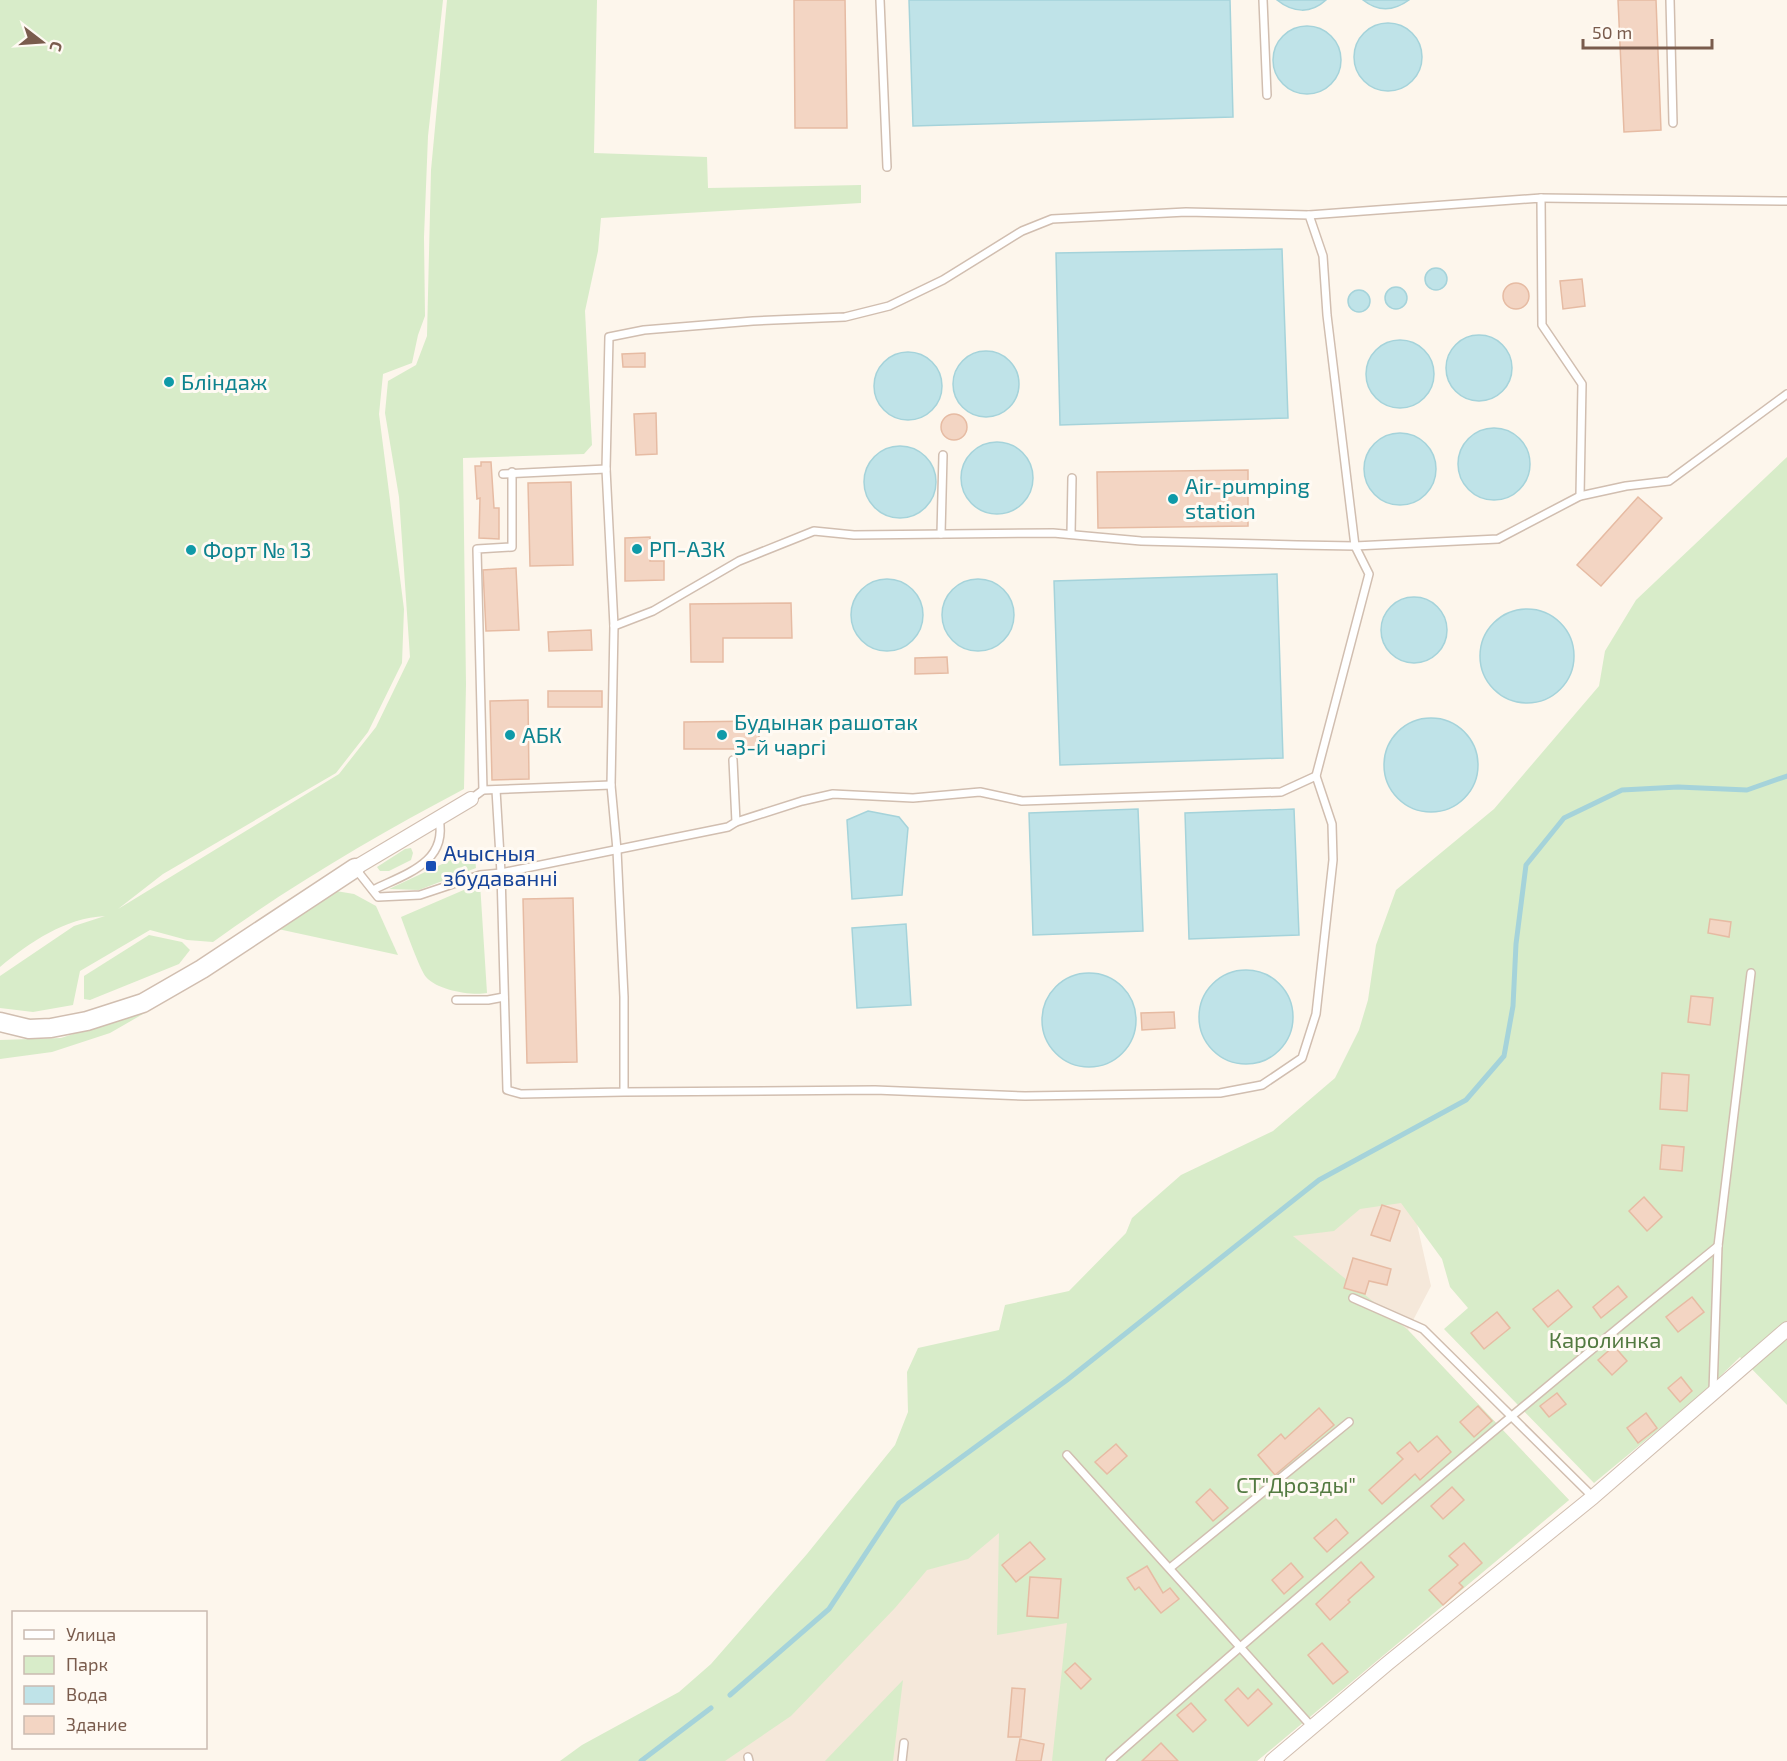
<svg xmlns="http://www.w3.org/2000/svg" width="1787" height="1761" font-family="'Exo 2',sans-serif">
<rect width="100%" height="100%" fill="#fdf6ec"/>
<path fill="#f5e8da" d="M1410 1193 1431 1286 1408 1330 1569 1500 1257 1761H714L923 1564 1293 1225Z"/>
<g fill="#d8ecc9">
<path d="M0 0H443L428 136 424 237 425 316 418 335 412 363 383 374 379 414 404 609 402 663 368 732 336 773 163 874 118 909 339 774 376 727 410 657 399 497 385 413 388 381 416 365 427 336 431 170 447 0H597L594 153 707 157 708 188 861 185V203L601 218 598 251 585 311 592 445 584 454 463 458 466 684 464 789C377 835 293 884 213 942L187 940 150 930 80 971 73 1005 33 1012 0 1008V976L74 926 105 916C65 918 30 942 0 967Z"/>
<path d="M1787 457V1405L1740 1357 1704 1392 1594 1483 1444 1329 1468 1308 1450 1287 1442 1259 1401 1203 1360 1209 1334 1231 1293 1236 1408 1330 1569 1500 1257 1761H1052L1067 1623 997 1635 999 1533 968 1559 927 1570 895 1608 791 1716 725 1761H560L582 1745 679 1692 711 1664 807 1554 895 1445 908 1412 907 1372 918 1348 999 1330 1005 1305 1069 1291 1126 1233 1132 1218 1181 1175 1273 1131 1335 1078 1359 1030 1368 1000 1376 945 1396 890 1494 809 1599 686 1605 651 1636 600Z"/>
<path d="M411 848 413 853 411 860 389 871H380L377 867 405 849Z"/>
<path d="M474 849 476 868 419 890 389 889Z"/>
<path d="M480 883 487 993C471 996 437 990 426 977 420 970 405 928 401 917Z"/>
<path d="M336 891 354 894 376 906 398 955 278 929Z"/>
<path d="M149 935 182 942 190 950 179 964 90 1000 84 999V976Z"/>
<path d="M176 995 110 1033 52 1052 0 1059V1040L61 1038 134 1014Z"/>
<path d="M903 1680 893 1761H825Z"/>
</g>
<g fill="#bfe3e8" stroke="#a5d3da" stroke-width="1.5">
<path d="M909 0H1230L1233 117 913 126Z"/>
<path d="M1277 0H1326C1311 14 1293 13 1277 0Z"/>
<path d="M1363 0H1409C1394 11 1378 12 1363 0Z"/>
<circle cx="1388" cy="57" r="34"/>
<circle cx="1307" cy="60" r="34"/>
<path d="M1282 249 1288 418 1060 425 1056 253Z"/>
<circle cx="1436" cy="279" r="11"/>
<circle cx="1396" cy="298" r="11"/>
<circle cx="1359" cy="301" r="11"/>
<circle cx="1479" cy="368" r="33"/>
<circle cx="1400" cy="374" r="34"/>
<circle cx="986" cy="384" r="33"/>
<circle cx="908" cy="386" r="34"/>
<circle cx="1494" cy="464" r="36"/>
<circle cx="1400" cy="469" r="36"/>
<circle cx="997" cy="478" r="36"/>
<circle cx="900" cy="482" r="36"/>
<path d="M1277 574 1283 758 1060 765 1054 581Z"/>
<circle cx="978" cy="615" r="36"/>
<circle cx="887" cy="615" r="36"/>
<circle cx="1414" cy="630" r="33"/>
<circle cx="1527" cy="656" r="47"/>
<circle cx="1431" cy="765" r="47"/>
<path d="M1138 809 1143 931 1033 935 1029 813Z"/>
<path d="M1294 809 1299 935 1189 939 1185 813Z"/>
<path d="M868 811 899 817 908 828 902 895 852 899 847 820Z"/>
<path d="M906 924 911 1005 857 1008 852 928Z"/>
<circle cx="1246" cy="1017" r="47"/>
<circle cx="1089" cy="1020" r="47"/>
</g>
<g fill="none" stroke-linecap="round" stroke-linejoin="round">
<g stroke="#a5d3da" stroke-width="5">
<path d="M730 1695 829 1609 899 1503 1067 1380 1319 1180 1466 1100 1504 1056 1513 1006 1516 944 1526 865 1564 818 1622 790 1678 787 1747 790 1787 776"/>
<path d="M641 1761 711 1708"/>
</g>
</g>
<g fill="#f3d5c3" stroke="#e6bba3" stroke-width="1.5">
<path d="M794 0H845L847 128H795Z"/>
<path d="M1618 0H1656L1661 130 1624 132Z"/>
<path d="M1582 279 1585 306 1563 309 1560 281Z"/>
<circle cx="1516" cy="296" r="13"/>
<path d="M645 353V367H623L622 354Z"/>
<path d="M656 413 657 454 636 455 634 414Z"/>
<circle cx="954" cy="427" r="13"/>
<path d="M481 462H491L494 508H499V539L479 538 480 498 477 499 475 466H481Z"/>
<path d="M1248 470V526L1098 528 1097 472Z"/>
<path d="M571 482 573 565 530 566 528 483Z"/>
<path d="M1638 497 1662 518 1601 586 1577 565Z"/>
<path d="M650 537V561H664V580L625 581V538Z"/>
<path d="M516 568 519 630 486 631 483 570Z"/>
<path d="M791 603 792 638H723V662H691L690 604Z"/>
<path d="M591 630 592 650 549 651 548 632Z"/>
<path d="M947 657 948 673 915 674V658Z"/>
<rect x="548" y="691" width="54" height="16"/>
<path d="M528 700 529 779 492 780 490 701Z"/>
<path d="M759 721V749H684V722Z"/>
<path d="M573 898 577 1062 527 1063 523 899Z"/>
<path d="M1710 919 1731 922 1729 937 1708 933Z"/>
<path d="M1691 996 1713 998 1710 1025 1688 1022Z"/>
<path d="M1174 1012 1175 1028 1142 1030 1141 1013Z"/>
<path d="M1662 1073 1689 1075 1687 1111 1660 1109Z"/>
<path d="M1662 1145 1684 1147 1682 1171 1660 1169Z"/>
<path d="M1644 1197 1662 1217 1647 1231 1629 1211Z"/>
<path d="M1382 1205 1400 1211 1390 1241 1371 1235Z"/>
<path d="M1353 1258 1391 1269 1387 1285 1369 1281 1365 1294 1344 1288Z"/>
<path d="M1618 1286 1627 1297 1601 1318 1593 1307Z"/>
<path d="M1558 1290 1572 1307 1548 1327 1533 1309Z"/>
<path d="M1692 1297 1704 1312 1678 1332 1666 1317Z"/>
<path d="M1497 1312 1510 1328 1484 1349 1471 1333Z"/>
<path d="M1614 1346 1627 1361 1612 1375 1598 1360Z"/>
<path d="M1681 1377 1692 1391 1680 1402 1668 1388Z"/>
<path d="M1557 1393 1566 1404 1549 1417 1540 1406Z"/>
<path d="M1478 1406 1492 1421 1474 1437 1460 1422Z"/>
<path d="M1319 1408 1334 1425 1275 1475 1258 1455 1281 1434 1285 1439Z"/>
<path d="M1646 1413 1657 1428 1638 1443 1627 1428Z"/>
<path d="M1437 1436 1451 1452 1420 1480 1415 1474 1382 1504 1369 1490 1403 1459 1397 1453 1410 1442 1418 1452Z"/>
<path d="M1116 1444 1127 1456 1107 1474 1095 1462Z"/>
<path d="M1452 1487 1464 1500 1443 1519 1431 1506Z"/>
<path d="M1210 1489 1228 1508 1213 1521 1196 1502Z"/>
<path d="M1336 1519 1348 1533 1327 1552 1314 1538Z"/>
<path d="M1030 1542 1045 1559 1016 1582 1002 1565Z"/>
<path d="M1464 1543 1482 1563 1459 1583 1463 1587 1443 1605 1429 1590 1458 1565 1449 1556Z"/>
<path d="M1361 1562 1374 1577 1348 1600 1350 1602 1330 1620 1316 1604Z"/>
<path d="M1291 1563 1303 1577 1284 1594 1272 1580Z"/>
<path d="M1147 1566 1163 1593 1170 1588 1179 1599 1161 1613 1139 1587 1135 1590 1127 1578Z"/>
<path d="M1030 1577 1061 1579 1058 1618 1027 1616Z"/>
<path d="M1322 1643 1348 1672 1333 1684 1308 1655Z"/>
<path d="M1075 1663 1091 1679 1081 1689 1065 1672Z"/>
<path d="M1012 1688 1025 1689 1021 1737H1008Z"/>
<path d="M1238 1688 1248 1699 1258 1689 1272 1704 1248 1726 1225 1700Z"/>
<path d="M1191 1703 1206 1720 1193 1732 1177 1715Z"/>
<path d="M1020 1739 1044 1744 1041 1761H1016Z"/>
<path d="M1161 1743 1178 1761H1142Z"/>
</g>
<g fill="none" stroke-linecap="round" stroke-linejoin="round">
<g stroke="#d1beb0" stroke-width="10">
<g id="service">
<path d="M880 0 887 167"/>
<path d="M1263 0 1267 95"/>
<path d="M1670 0 1673 123"/>
<path d="M1541 198 1787 201"/>
<path d="M1309 215 1541 198 1542 325 1582 384 1580 496"/>
<path d="M503 474 606 469"/>
<path d="M941 534 943 455"/>
<path d="M1071 534 1072 478"/>
<path d="M614 626 653 611 739 561 814 531 854 535 1053 533 1141 541 1297 545 1355 546 1498 539 1580 496 1626 486 1669 481 1787 394"/>
<path d="M483 790 477 549 512 547V472"/>
<path d="M496 790 501 873 507 1090 521 1094 624 1092 875 1090 1025 1096 1220 1093 1262 1085 1302 1058 1316 1014 1333 860 1332 824 1316 776 1369 574 1355 546 1327 315 1323 256 1309 215 1186 212 1052 219 1022 231 943 280 889 306 845 317 753 321 644 330 609 337 606 469 614 626 611 785 617 850 624 997V1092"/>
<path d="M471 799 483 790 611 785"/>
<path d="M736 822 802 801 833 794 913 798 980 792 1022 801 1281 792 1316 776"/>
<path d="M355 868 378 897 420 895 480 875 501 873 728 827 736 822 733 760"/>
<path d="M373 890C405 874 448 863 439 819"/>
<path d="M456 1000H488L504 997"/>
<path d="M1353 1298 1423 1329 1593 1497"/>
<path d="M1713 1391 1718 1246 1751 973"/>
<path d="M1067 1455 1312 1727"/>
<path d="M1170 1568 1349 1422"/>
<path d="M748 1757 749 1761"/>
<path d="M902 1761 904 1743"/>
<path d="M1110 1761C1309 1585 1512 1414 1718 1246"/>
</g>
</g>
<g stroke="#d1beb0" stroke-width="16">
<g id="minor">
<path d="M355 868 471 799"/>
<path d="M1272 1761 1388 1663 1593 1497 1787 1329"/>
</g>
</g>
<g stroke="#d1beb0" stroke-width="21">
<path id="tertiary" d="M0 1022 29 1029 51 1028 87 1021 143 1003 202 969 355 868"/>
</g>
<use href="#service" stroke="#fff" stroke-width="7"/>
<use href="#minor" stroke="#fff" stroke-width="14"/>
<use href="#tertiary" stroke="#fff" stroke-width="18"/>
</g>
<g fill="#0f9aa8" stroke="#fffaf3" stroke-width="2">
<circle cx="169" cy="382" r="6"/>
<circle cx="1173" cy="499" r="6"/>
<circle cx="637" cy="549" r="6"/>
<circle cx="191" cy="550" r="6"/>
<circle cx="510" cy="735" r="6"/>
<circle cx="722" cy="735" r="6"/>
</g>
<rect fill="#1a4fb4" stroke="#fffaf3" stroke-width="2" x="425" y="860" width="12" height="12" rx="3"/>
<g text-anchor="middle" stroke-width="6" stroke-linejoin="round" paint-order="stroke">
<g font-size="22" fill="#0d838f" stroke="#fffaf3" text-anchor="start">
<text x="181" y="390">Бліндаж</text>
<text x="1185" y="494">Air-pumping<tspan x="1185" dy="25">station</tspan></text>
<text x="649" y="557">РП-АЗК</text>
<text x="203" y="558">Форт № 13</text>
<text x="734" y="730">Будынак рашотак<tspan x="734" dy="25">3-й чаргі</tspan></text>
<text x="522" y="743">АБК</text>
</g>
<g font-size="22" fill="#164399" stroke="#fffaf3" text-anchor="start">
<text x="443" y="861">Ачысныя<tspan x="443" dy="25">збудаванні</tspan></text>
</g>
<g font-size="22" fill="#537a41" stroke="#fffaf3">
<text x="1605" y="1348">Каролинка</text>
<text x="1296" y="1493">СТ"Дрозды"</text>
</g>
</g>
<rect x="12" y="1611" width="195" height="138" fill="#fffaf3" stroke="#cabbb1" stroke-width="1.5"/>
<rect x="24" y="1630" width="30" height="9" fill="#ffffff" stroke="#cabbb1" stroke-width="1.5"/>
<text x="66" y="1641" font-size="18" fill="#7a5c4d">Улица</text>
<rect x="24" y="1656" width="30" height="18" fill="#d8ecc9" stroke="#cabbb1" stroke-width="1.5"/>
<text x="66" y="1671" font-size="18" fill="#7a5c4d">Парк</text>
<rect x="24" y="1686" width="30" height="18" fill="#bfe3e8" stroke="#cabbb1" stroke-width="1.5"/>
<text x="66" y="1701" font-size="18" fill="#7a5c4d">Вода</text>
<rect x="24" y="1716" width="30" height="18" fill="#f3d5c3" stroke="#cabbb1" stroke-width="1.5"/>
<text x="66" y="1731" font-size="18" fill="#7a5c4d">Здание</text>
<g transform="translate(42 42) rotate(107)" stroke="#fffaf3" stroke-width="4.5" paint-order="stroke">
<path d="M0-4.5L10 22L0 15L-10 22Z" fill="#7a5c4d"/>
<text y="-9" font-size="16" font-weight="bold" text-anchor="middle" fill="#7a5c4d">С</text>
</g>
<path d="M1583 39v9h129v-9" fill="none" stroke="#7a5c4d" stroke-width="3"/>
<text x="1592" y="39" font-size="18" fill="#7a5c4d" stroke="#fffaf3" stroke-width="4.5" paint-order="stroke">50 m</text>
</svg>
